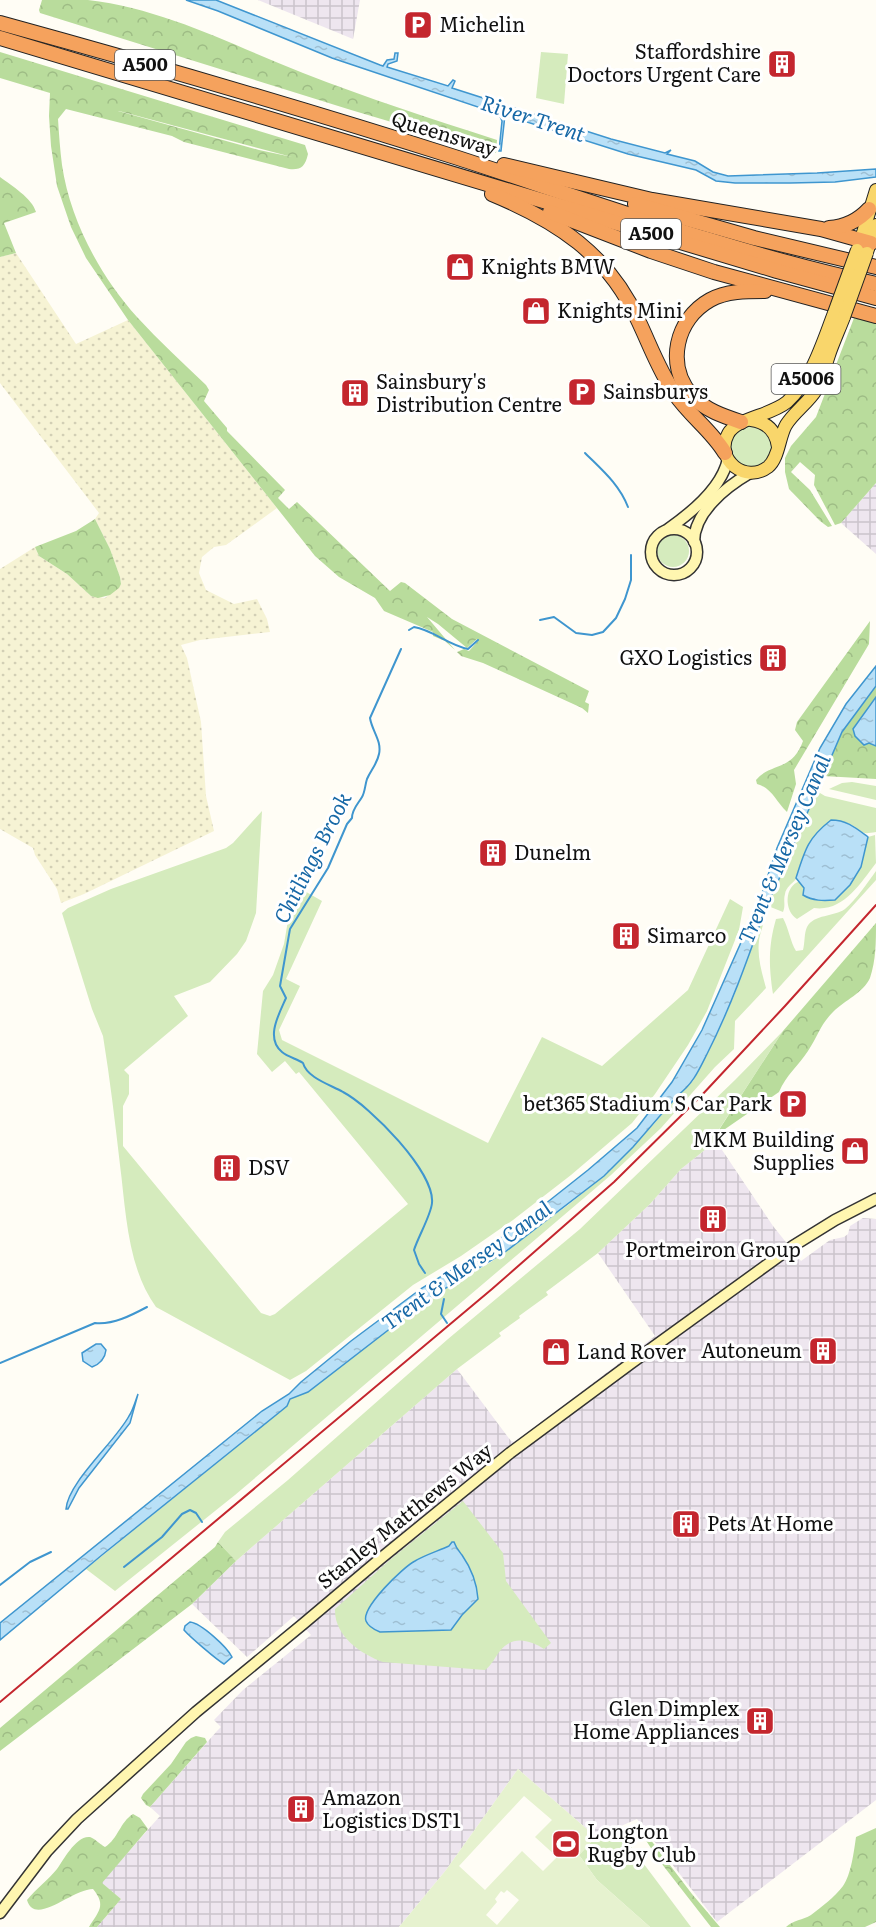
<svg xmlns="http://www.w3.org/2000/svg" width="876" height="1927" font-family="Literata,serif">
<defs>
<pattern id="industrial-grid" width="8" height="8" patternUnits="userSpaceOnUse" patternTransform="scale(1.5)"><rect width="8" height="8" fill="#eee6ef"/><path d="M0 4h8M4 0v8" fill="none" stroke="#cbc4cc"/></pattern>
<pattern id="farmland-dots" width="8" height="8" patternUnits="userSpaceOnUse" patternTransform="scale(1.5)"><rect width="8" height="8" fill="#f6f3d4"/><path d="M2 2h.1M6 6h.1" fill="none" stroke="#d2cfb5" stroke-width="1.8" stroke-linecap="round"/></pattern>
<pattern id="forest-crowns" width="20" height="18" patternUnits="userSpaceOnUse" patternTransform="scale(1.5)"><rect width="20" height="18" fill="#b9dc9c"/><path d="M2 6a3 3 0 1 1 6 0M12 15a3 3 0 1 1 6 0" fill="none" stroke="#9ebc85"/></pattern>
<pattern id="water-ripples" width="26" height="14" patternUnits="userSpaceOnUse" patternTransform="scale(1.5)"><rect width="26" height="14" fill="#b9e0f7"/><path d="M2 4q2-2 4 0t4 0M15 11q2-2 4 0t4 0" fill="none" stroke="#9ebfd3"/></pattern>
</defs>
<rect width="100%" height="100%" fill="#fffdf5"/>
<g fill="url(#industrial-grid)">
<path d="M258 0H360L353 39Z"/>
<path d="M876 483V554L841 523Z"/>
<path d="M716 1141 773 1226 801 1261 830 1240 844 1237 848 1234 850 1226 863 1218 876 1219V1800L717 1922 637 1819 596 1837 518 1769 446 1870 399 1927H97L121 1899 101 1883 160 1816 150 1807 217 1731 221 1727 214 1720 243 1690 311 1635 294 1616 247 1657 192 1604 236 1561 457 1369 511 1441 515 1442 655 1336 598 1253 650 1204 681 1169Z"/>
</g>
<path fill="url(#farmland-dots)" d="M16 253 76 344 128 320 277 508 226 545 214 547 202 557 199 573 206 590 234 604 257 599 267 619 270 632 200 640 181 645 187 658 201 722 206 796 214 831 84 894 61 903 57 889 35 855 33 848 0 829V569L35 547 39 556 67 574 91 596 105 598 121 584 120 577 110 549 95 519 99 513 0 383V257Z"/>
<g fill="#d5ebbd">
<path d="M541 52 568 54 564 104 536 98Z"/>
<circle cx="751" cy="447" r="21"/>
<circle cx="673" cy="551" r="16"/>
<path d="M852 782 876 786V800L829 789 842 783Z"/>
<path d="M810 787 825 796 876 808V832C860 835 864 832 852 825 847 822 837 821 831 820 819 829 808 841 803 856 800 863 800 872 796 879 792 884 786 887 785 894 783 901 786 905 783 912L763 904 773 893 812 802Z"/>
<path d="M262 811 256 913 246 941 237 954 210 982 174 996 188 1016 124 1070 129 1075V1094L123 1106V1146L261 1313 270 1316 275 1314 408 1204 299 1072 296 1074 285 1061 272 1072 257 1054 263 991 273 975 284 944 294 885 322 901 286 979 300 986 279 1030 282 1040 488 1143 542 1037 602 1066 688 990 730 899 743 907 739 930 707 1011 688 1045 655 1094 632 1123 571 1175 513 1220 461 1256 413 1285 306 1371 290 1380 156 1307C127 1267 126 1211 120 1165 115 1122 110 1079 103 1036L92 1009 62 913 68 908 111 889 226 848 233 843Z"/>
<path d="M875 835 876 863C860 884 843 912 814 908L797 919C784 911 784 886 800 881L804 888 861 867 868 837Z"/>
<path d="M876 871V880L773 994C769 966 768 947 776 919L783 918C789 929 790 941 796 951L803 950C805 943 804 933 807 927 814 914 834 917 845 909 856 900 868 882 876 871Z"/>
<path d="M764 913C765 924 760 931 759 941 757 957 762 973 766 988L735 1021 734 1049 715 1067 661 1128 611 1175 235 1495 115 1591 86 1569 281 1411 287 1406 290 1399 308 1392 431 1297 491 1262 568 1205 604 1176 654 1124 678 1095 693 1081 717 1035 734 996Z"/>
<path d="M783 1031 714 1137 716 1141 681 1169 650 1204 598 1253 546 1292 548 1295 519 1316 520 1318 499 1333 501 1336 457 1369 236 1561 218 1542 225 1532 288 1480 448 1339 580 1229 735 1080Z"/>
<path d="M463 1501 503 1553 506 1581 551 1643 544 1649C530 1640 512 1635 500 1651 495 1657 492 1665 485 1670L383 1662C361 1654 334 1636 335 1609L391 1559Z"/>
<path d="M617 1828 691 1927H650L597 1880 579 1855 596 1837Z"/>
</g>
<g fill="url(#forest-crowns)" fill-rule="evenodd">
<path d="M42 0C57 0 73 0 88 0 165 9 232 45 303 73 367 98 432 119 497 140L496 153 351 110 40 13 39 10Z"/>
<path d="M0 52 305 145 308 154C305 167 301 170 289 169L184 142 172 136 66 109 58 119C59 134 60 150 62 165 70 220 100 276 137 317 159 341 183 363 206 385L209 390 204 401 227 428V431L285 490 278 498 289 509 297 502 390 591 401 582 405 583 452 619 589 691 585 702 589 704 588 713 582 708 483 663 461 656 457 652 464 649 469 651 478 641 477 639 467 648 438 624 427 617 455 650 445 641 433 636V632L384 611 375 598 339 577 315 556 128 320 86 258 71 227 57 186 51 146 49 116 50 93 0 78ZM118 111H119L292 157 259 150Z"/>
<path d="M0 177C12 186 32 198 36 212L4 223 16 253 0 257Z"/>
<path d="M854 318 876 323V483L841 523 835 525 814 485 815 475 800 462 791 472 810 490 832 526 828 527 820 521 789 489 785 472V458L791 446 816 417Z"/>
<path d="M95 519 110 549 120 577 121 584 119 588 110 595 98 598 91 596 67 574 39 556 35 547 76 531Z"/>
<path d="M870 621 869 644 794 770 796 784 787 812C776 802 772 788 757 784L756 780C771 762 792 772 803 741L795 730 797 722Z"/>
<path d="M876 686V697L855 726 869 743 876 746V779L823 776 842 732Z"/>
<path d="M876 923C876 942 876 960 870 978 863 993 845 1000 833 1012 820 1025 818 1036 808 1051 799 1065 786 1075 779 1092L715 1136 783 1031Z"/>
<path d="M218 1542 236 1561 192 1604 0 1751V1728L215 1547Z"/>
<path d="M196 1736 205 1738 207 1742 150 1807 146 1805 141 1798 143 1794 171 1764 186 1742 191 1738Z"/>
<path d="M133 1814 140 1818 148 1829 102 1883 121 1899 97 1927H89C98 1912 107 1906 93 1889 72 1889 35 1927 27 1900 36 1889 48 1880 57 1869 63 1861 76 1835 90 1837 94 1838 101 1845 105 1847 118 1839 120 1822 133 1814Z"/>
<path d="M637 1822 692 1894 720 1927H711L658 1859 636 1825Z"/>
<path d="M876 1828V1922L865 1927H786C793 1920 803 1920 811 1915 821 1907 835 1897 843 1886 851 1875 854 1851 856 1837Z"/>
</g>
<path fill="#e6f2cf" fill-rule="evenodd" d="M518 1769 596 1837 579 1855 597 1880 650 1927H399L446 1870ZM524 1796 552 1820 535 1837 557 1857 543 1871 522 1851 485 1890 459 1866ZM507 1890 519 1900 497 1925 486 1915 497 1902 495 1899 501 1891 504 1893Z"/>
<g fill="url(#water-ripples)" stroke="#3f96cf" stroke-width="1.5">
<path d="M186 0H216L380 65 383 66 387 60 394 59 395 53H398L397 61 388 64 387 67 448 86 453 80 455 81 452 88 611 139 665 153 671 150 667 154 695 161 713 172 728 176 817 173 876 169V177L835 182 790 183H735L716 181 696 170 628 154 505 115 501 151H499L502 121 499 114 332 58 218 11Z"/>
<path d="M876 666V686L842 732 823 776 812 781 810 793 812 802 773 893 763 904 761 910 764 913C747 961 730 1009 707 1054 699 1070 693 1084 678 1095L633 1147 604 1176 505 1252 431 1297 308 1392 290 1399 287 1406 281 1411 102 1555 0 1640V1623L262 1411 289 1394 301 1382 351 1341 422 1288 478 1254 516 1227 588 1170 637 1128 672 1082 702 1030 759 902 777 848 820 748 846 704Z"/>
<path d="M876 697V746L869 743 864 745 855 736 853 729Z"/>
<path d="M831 820C847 820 856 828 868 837L861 867 850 885 835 900C823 901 813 901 803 895L804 888 796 878C805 849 808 838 831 820Z"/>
<path d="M96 1344H101L106 1350C105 1359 100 1364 92 1367L83 1361 82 1353Z"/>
<path d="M138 1394 130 1423 79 1488 68 1509H66C68 1482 115 1442 129 1416 133 1410 135 1402 138 1394Z"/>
<path d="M452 1542H454C456 1548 458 1550 462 1555 471 1568 477 1584 478 1599L462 1615 451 1630 380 1632C375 1630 368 1626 366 1621 361 1608 403 1567 415 1561 425 1555 438 1551 449 1546Z"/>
<path d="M190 1622C201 1623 227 1647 232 1657L224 1664C217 1660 190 1637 184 1630L185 1626Z"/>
</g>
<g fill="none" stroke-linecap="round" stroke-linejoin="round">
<g stroke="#3f96cf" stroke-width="2">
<path d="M585 453C602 470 619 484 628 507"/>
<path d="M540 620 554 617 576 633 592 635 603 632 616 618 625 599 631 580V555"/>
<path d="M409 630 414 627C433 630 448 645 468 649L478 640"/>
<path d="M401 649 370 718C372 731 382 741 379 754 377 764 371 770 367 779 365 785 365 792 362 797 358 804 352 809 352 818L347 824 328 868 290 929 280 986 286 998C279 1014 265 1038 282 1052 288 1057 297 1059 303 1063 307 1078 331 1085 343 1092 370 1106 435 1172 432 1203 431 1215 418 1237 414 1250L419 1264 425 1273"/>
<path d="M444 1299 441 1314 447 1323"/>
<path d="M0 1363 95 1323C113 1325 132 1315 147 1307"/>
<path d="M124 1567 162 1537 182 1514 190 1510 196 1513 202 1522"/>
<path d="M0 1585 30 1562 51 1552"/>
</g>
<g stroke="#333" stroke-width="13">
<g id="secondary">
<path d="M668 529C691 513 722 487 728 459"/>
<circle cx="674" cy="552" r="23"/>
<path d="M694 542C694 512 726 487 750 473"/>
<path d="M0 1913 47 1851 77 1819 196 1712 303 1624 380 1559 510 1453 630 1364 793 1246 835 1220 876 1199"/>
</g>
</g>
<g stroke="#222" stroke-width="14">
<g id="primary">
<path d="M858 249 876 190"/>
<path d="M867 252 876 225"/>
<path d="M834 313C822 344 812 379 787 402 770 416 736 418 728 434 714 460 746 484 768 467 779 458 779 437 786 425 794 412 808 403 816 390 822 379 825 367 829 355 833 343 839 330 844 317"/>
<path d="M751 420C767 422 776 431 778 447"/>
</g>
</g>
<g stroke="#222" stroke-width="16">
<g id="highway">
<path d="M0 23C153 65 307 110 458 158 596 203 734 253 876 284"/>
<path d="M0 38 777 271 876 298"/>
<path d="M504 165 652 200 821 229 871 243"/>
<path d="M492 194C557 221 608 254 638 320 650 345 659 371 675 394 690 416 712 431 725 453"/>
<path d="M635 204 754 238 876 267"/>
<path d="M550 212 651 251 714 272 876 316"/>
<path d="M829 228C846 227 858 221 869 209"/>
<path d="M741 422C723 416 705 410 692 396 665 365 676 319 710 300 726 291 747 291 765 291"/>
</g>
</g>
<use href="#secondary" stroke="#fff6b0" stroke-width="10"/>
<use href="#primary" stroke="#f9d66b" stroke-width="12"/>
<use href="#highway" stroke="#f5a25d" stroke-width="14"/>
<path stroke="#c4262e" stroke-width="2" d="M0 1702 492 1289 614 1182 701 1096 785 1006 876 905"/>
<g stroke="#222" stroke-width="14" stroke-linecap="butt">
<g id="primary-bridge">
<path d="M834 313 857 250"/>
<path d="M844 317 867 253"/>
</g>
</g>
<use href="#primary-bridge" stroke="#f9d66b" stroke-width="12"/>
</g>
<defs>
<g id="parking-square" transform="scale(1.5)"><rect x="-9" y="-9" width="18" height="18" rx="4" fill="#c4262e" stroke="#fff"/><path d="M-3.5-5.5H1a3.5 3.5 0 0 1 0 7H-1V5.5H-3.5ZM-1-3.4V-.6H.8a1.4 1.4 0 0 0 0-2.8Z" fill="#fff"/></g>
<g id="building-square" transform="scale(1.5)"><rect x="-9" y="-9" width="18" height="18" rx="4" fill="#c4262e" stroke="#fff"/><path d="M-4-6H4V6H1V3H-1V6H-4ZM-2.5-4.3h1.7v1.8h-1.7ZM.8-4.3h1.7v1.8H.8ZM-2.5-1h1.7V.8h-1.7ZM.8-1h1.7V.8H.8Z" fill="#fff"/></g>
<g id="shop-square" transform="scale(1.5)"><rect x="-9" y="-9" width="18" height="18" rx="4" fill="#c4262e" stroke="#fff"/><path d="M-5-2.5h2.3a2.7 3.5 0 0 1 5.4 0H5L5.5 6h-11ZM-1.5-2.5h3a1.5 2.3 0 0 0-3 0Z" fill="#fff"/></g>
<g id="stadium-square" transform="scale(1.5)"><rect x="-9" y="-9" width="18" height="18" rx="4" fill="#c4262e" stroke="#fff"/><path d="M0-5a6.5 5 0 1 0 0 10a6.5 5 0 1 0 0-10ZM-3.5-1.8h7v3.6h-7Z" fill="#fff"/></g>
</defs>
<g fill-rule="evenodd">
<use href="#parking-square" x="418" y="25"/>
<use href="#building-square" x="782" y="64"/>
<use href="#shop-square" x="460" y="267"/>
<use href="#shop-square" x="536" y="311"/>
<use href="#parking-square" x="582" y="392"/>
<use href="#building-square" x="355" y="393"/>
<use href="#building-square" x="773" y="658"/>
<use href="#building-square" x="493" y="853"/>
<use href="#building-square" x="626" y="936"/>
<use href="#parking-square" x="793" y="1104"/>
<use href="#shop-square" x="855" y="1151"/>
<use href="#building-square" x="227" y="1168"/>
<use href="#building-square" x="713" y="1219"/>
<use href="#building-square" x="823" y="1351"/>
<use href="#shop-square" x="556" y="1352"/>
<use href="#building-square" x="686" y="1524"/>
<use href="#building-square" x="760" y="1721"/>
<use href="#building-square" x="301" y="1809"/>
<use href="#stadium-square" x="566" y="1844"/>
</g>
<g text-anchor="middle" stroke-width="6" stroke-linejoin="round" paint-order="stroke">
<g fill="#fff" stroke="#585858" stroke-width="1.5">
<rect x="115" y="50" width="60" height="30" rx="4.5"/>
<rect x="621" y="219" width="60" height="30" rx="4.5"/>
<rect x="771.5" y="364" width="69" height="30" rx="4.5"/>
</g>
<g font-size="18" font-weight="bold" fill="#111">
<text x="145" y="71">A500</text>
<text x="651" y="240">A500</text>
<text x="806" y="385">A5006</text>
</g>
<g font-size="20" fill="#111" stroke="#fff" text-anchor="start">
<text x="439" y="32">Michelin</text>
<text x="761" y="59" text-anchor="end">Staffordshire<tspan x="761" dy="23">Doctors Urgent Care</tspan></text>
<text x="481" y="274">Knights BMW</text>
<text x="557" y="318">Knights Mini</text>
<text x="376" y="389">Sainsbury's<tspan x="376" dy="23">Distribution Centre</tspan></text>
<text x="603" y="399">Sainsburys</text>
<text x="752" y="665" text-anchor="end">GXO Logistics</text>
<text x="514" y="860">Dunelm</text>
<text x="647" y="943">Simarco</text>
<text x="772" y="1111" text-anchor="end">bet365 Stadium S Car Park</text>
<text x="834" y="1147" text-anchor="end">MKM Building<tspan x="834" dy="23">Supplies</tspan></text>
<text x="248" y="1175">DSV</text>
<text x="713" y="1257" text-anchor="middle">Portmeiron Group</text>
<text x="802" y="1358" text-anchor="end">Autoneum</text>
<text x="577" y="1359">Land Rover</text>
<text x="707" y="1531">Pets At Home</text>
<text x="739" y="1716" text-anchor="end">Glen Dimplex<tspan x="739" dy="23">Home Appliances</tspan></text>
<text x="322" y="1805">Amazon<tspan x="322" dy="23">Logistics DST1</tspan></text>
<text x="587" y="1839">Longton<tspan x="587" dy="23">Rugby Club</tspan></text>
</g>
<g font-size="20" fill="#111" stroke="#fff">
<text transform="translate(444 134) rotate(17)" y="7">Queensway</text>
<text transform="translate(405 1516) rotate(-39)" y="7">Stanley Matthews Way</text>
</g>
<g font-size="21" font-style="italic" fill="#1768a6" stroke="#fff">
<text transform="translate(533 119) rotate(18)" y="7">River Trent</text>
<text transform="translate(785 849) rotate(-67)" y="7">Trent &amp; Mersey Canal</text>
<text transform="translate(313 858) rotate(-63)" y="7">Chitlings Brook</text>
<text transform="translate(467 1266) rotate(-36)" y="7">Trent &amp; Mersey Canal</text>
</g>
</g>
</svg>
